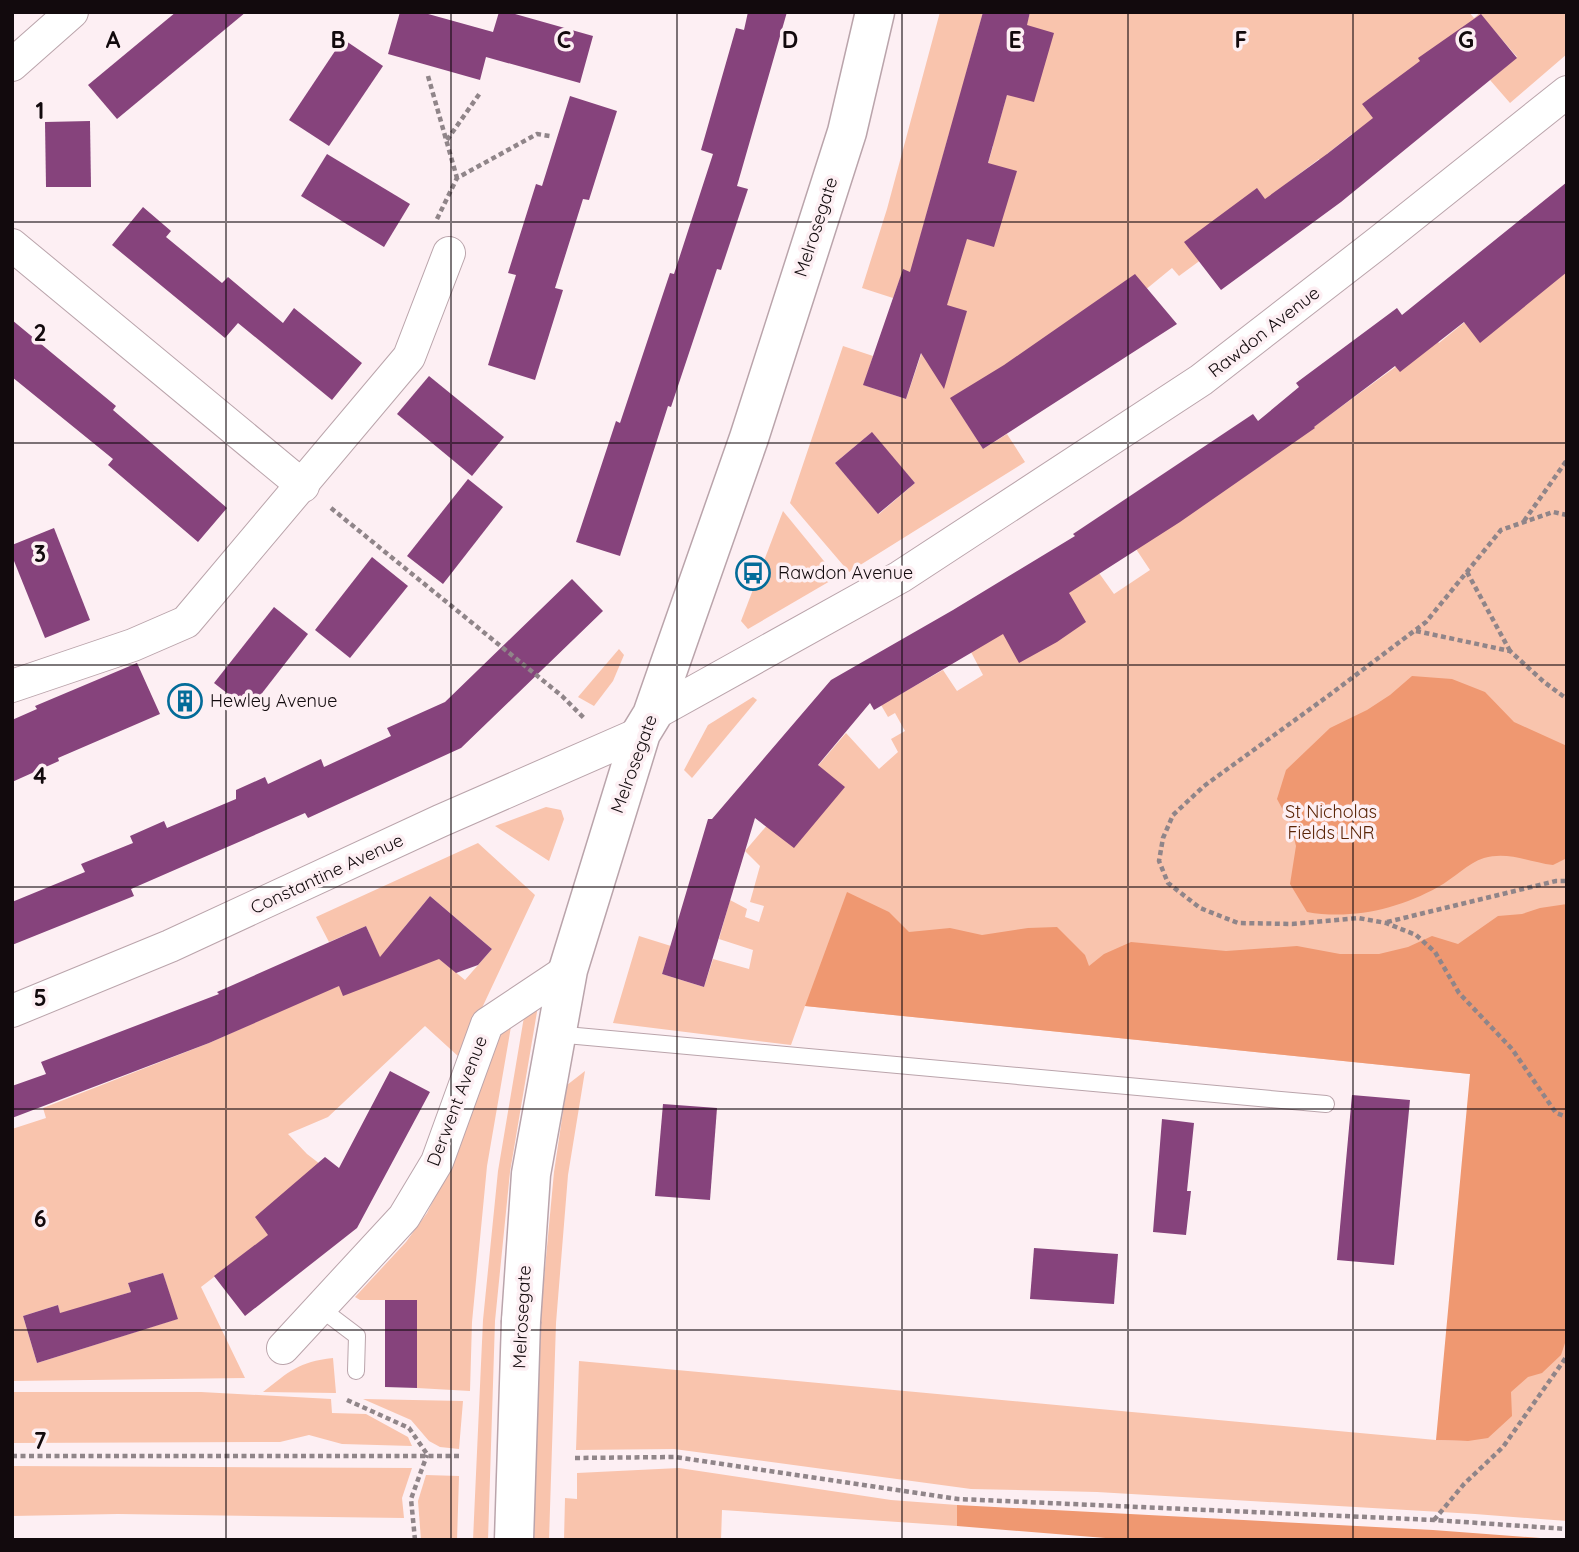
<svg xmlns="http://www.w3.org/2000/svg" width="1579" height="1552" font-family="Quicksand,sans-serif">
<rect width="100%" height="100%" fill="#fdeff3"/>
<g fill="#f9c4ad" fill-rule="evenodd">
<path d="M940 12H983L956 111 999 123 1030 12H1469L1474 18 1481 12H1529L1530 14 1567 12V54L1510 103 1490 80 1517 57 1493 29 1358 140 1352 134 1327 154 1330 160 1324 165 1319 159 1286 184 1292 193 1179 276 1172 268 1139 295 1130 297 1103 314 1109 324 987 403 982 396 959 411 983 449 1007 434 1025 462 849 572 790 503 843 346 873 356 864 385 906 399 945 284 903 270 893 298 862 288 887 209ZM949 134 993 146 960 261 917 249ZM871 433 915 483 879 514 835 463Z"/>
<path d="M1567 239V1521L1475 1514 1097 1492 971 1489 674 1449 576 1450 579 1361 1436 1440 1468 1441 1470 1074 805 1006 791 1045 613 1023 639 936 671 946 662 974 704 987 713 959 749 969 753 950 719 939 730 900 747 909 745 917 759 922 764 906 750 902 760 866 745 851 846 733 879 769 898 752 891 739 905 731 895 713 888 717 881 705 943 670 957 691 983 675 971 652 1099 573 1114 594 1150 570 1136 549 1263 464 1435 338 1439 343Z"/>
<path d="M783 511 837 577 748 629 741 621Z"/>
<path d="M619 649 624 655 613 681 594 706 578 697Z"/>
<path d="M753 697 757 700 692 778 684 770 708 725Z"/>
<path d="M546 807 561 810 564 819 549 861 495 826Z"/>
<path d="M478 843 535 895 459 1057 425 1026 328 1117 288 1134 307 1154 320 1164 304 1208 201 1287 245 1378 12 1381V1129L46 1118 43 1108 209 1043 383 965 366 926 329 942 316 917ZM430 896 492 949 465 980 403 929ZM163 1273 177 1319 37 1363 23 1316 58 1305 60 1314 131 1292 128 1283Z"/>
<path d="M540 994 510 1172 495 1321 488 1540H473L483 1320 498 1171 526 1005Z"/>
<path d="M513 1015 487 1166 472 1322 470 1391 417 1388V1300H360L355 1297 406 1242 427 1213 460 1147 494 1036Z"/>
<path d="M585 1071 568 1175 556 1323 549 1540H534L540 1322 554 1172 567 1085Z"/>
<path d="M333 1358 336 1393 263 1392C290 1371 298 1362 333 1358Z"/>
<path d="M12 1392H201L331 1399 332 1413 366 1414 408 1437 412 1446 342 1444 309 1435 280 1442 12 1443Z"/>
<path d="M363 1399 463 1401 459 1449 440 1447 429 1441 411 1420Z"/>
<path d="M12 1466 412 1468 402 1498 404 1518 118 1514 12 1516Z"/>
<path d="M679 1468 891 1500 957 1505V1526L722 1510 721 1540H564L565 1498 577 1499V1473Z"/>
<path d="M426 1475 459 1476 457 1540H421L418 1501Z"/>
</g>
<g fill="#ef9871">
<path d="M1412 676 1452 679 1485 692 1514 722 1567 746V858L1553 865C1529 862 1508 851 1484 858 1468 863 1453 879 1438 887 1399 909 1351 920 1307 912L1290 884 1296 846 1291 825 1277 799 1286 770 1330 728 1367 710 1390 695Z"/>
<path d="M847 892 889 912 909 932 950 928 982 935 1028 928 1057 927 1085 955 1089 966 1104 954 1131 942 1226 951 1297 946 1340 954H1379L1408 947 1432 936 1458 944 1498 916 1522 914 1540 908 1567 904V1337L1561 1355 1542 1373 1528 1377 1511 1392 1512 1416 1488 1438 1468 1441 1436 1440 1470 1074 805 1006Z"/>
<path d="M957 1505 1433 1530 1567 1540H1130L957 1526Z"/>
</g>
<g fill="#86437c">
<path d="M176 12H246L117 119 88 85Z"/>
<path d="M400 12H421L493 32 499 12H508L593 36 580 83 486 57 480 80 388 54Z"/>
<path d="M748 12H787L737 186 748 189 721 270 717 269 671 407 668 406 620 556 576 542 616 421 620 423 670 273 674 274 713 154 701 150 736 28 744 30Z"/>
<path d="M983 12H1030L1027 25 1054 33 1034 102 1007 95 988 163 1017 171 994 247 967 239 947 305 967 311 944 389 921 353 906 399 863 385 903 269 910 272Z"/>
<path d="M1481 14 1517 58 1341 202 1221 290 1184 242 1257 188 1265 199 1327 154 1373 118 1362 104 1420 61 1418 58Z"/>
<path d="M343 39 383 66 329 146 289 120Z"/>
<path d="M570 96 617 111 589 200 583 199 555 288 563 290 535 380 488 365 516 275 508 273 536 184 542 186Z"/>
<path d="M90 121 91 187H46L45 122Z"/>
<path d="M327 154 410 204 384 247 301 196Z"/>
<path d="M1567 182V272L1480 343 1464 322 1400 372 1395 366 1314 427 1315 428 1180 522 1069 593 1086 622 1057 642 1019 663 1003 634 874 710 870 703 818 765 845 787 794 848 755 818 704 987 662 974 708 819H712L831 680 953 610 1075 536 1073 534 1253 414 1258 421 1299 387 1296 383 1397 308 1402 315Z"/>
<path d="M143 207 171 231 166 237 222 283 228 277 283 323 294 308 362 363 332 400 238 323 225 338 112 245Z"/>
<path d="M1135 274 1177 324 983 449 950 398 1004 365Z"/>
<path d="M12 320 116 406 113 410 227 508 198 542 108 465 113 459 12 377Z"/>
<path d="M429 376 504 437 472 476 397 414Z"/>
<path d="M872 432 915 483 878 514 835 463Z"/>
<path d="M468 479 503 507 443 584 407 556Z"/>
<path d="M54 528 90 620 45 638 12 556V545Z"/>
<path d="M372 557 408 586 350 658 315 630Z"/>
<path d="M572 579 603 611 461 748 308 818 305 813 131 889 134 896 12 945V902L85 872 81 864 133 843 130 836 164 821 167 828 236 799V790L265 777 268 784 321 759 324 767 391 736 387 728 445 702Z"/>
<path d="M274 607 308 634 249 710 214 683Z"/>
<path d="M137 663 160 714 58 758 59 761 12 782V720L37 709 35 706Z"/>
<path d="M430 896 492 949 478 965 456 973 439 959 343 996 339 986 209 1043 12 1118V1086L46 1074 41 1062 219 994 217 992 366 926 380 957Z"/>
<path d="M390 1071 430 1092 357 1228 245 1316 214 1276 268 1235 255 1217 325 1157 339 1168Z"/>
<path d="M1352 1095 1410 1100 1394 1265 1337 1260Z"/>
<path d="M663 1104 717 1108 710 1200 655 1196Z"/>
<path d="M1162 1119 1194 1123 1187 1191H1191L1186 1235 1153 1232Z"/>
<path d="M1034 1248 1118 1254 1114 1304 1030 1299Z"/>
<path d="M163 1273 178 1319 37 1363 23 1316 58 1305 60 1313 131 1292 128 1283Z"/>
<path d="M385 1300H417V1388L385 1387Z"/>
</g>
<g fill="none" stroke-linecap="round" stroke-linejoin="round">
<g stroke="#baa4ab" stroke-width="18">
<g id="service">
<path d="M555 1034 1326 1104"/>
<path d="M320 1308 357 1336 356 1371"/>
</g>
</g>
<g stroke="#baa4ab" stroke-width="34">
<g id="minor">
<path d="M12 65 72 12"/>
<path d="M12 245 303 486"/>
<path d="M12 686 133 645 186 622 409 357 449 253"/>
<path d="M652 715 900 577 1201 380 1379 242 1567 92"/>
<path d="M12 1011 170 946 440 821 641 733"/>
<path d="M283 1348 404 1217 437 1162 487 1024 568 970"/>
</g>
</g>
<g stroke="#baa4ab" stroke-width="41">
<path id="tertiary" d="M521 1321 531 1174 568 970 641 733 652 715 749 438 847 132 875 12"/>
</g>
<g stroke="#908589" stroke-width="4.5" stroke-dasharray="5 3.5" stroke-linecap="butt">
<path d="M428 76 457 178"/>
<path d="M447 140 480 93"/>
<path d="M437 219 457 178 537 134 550 136"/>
<path d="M331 508 562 696 585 719"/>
<path d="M1567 515 1553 512 1501 530 1426 622 1328 696 1204 786 1173 815 1163 838 1159 861 1168 883 1200 908 1238 923 1292 924 1358 918 1386 923 1416 935 1435 952 1459 993 1512 1049 1556 1113 1567 1117"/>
<path d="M1524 521 1567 460"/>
<path d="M1467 572 1510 651"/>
<path d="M1416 631 1510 651 1544 682 1567 699"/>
<path d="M1387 922 1556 881H1567"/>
<path d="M347 1400 409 1428 427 1454"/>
<path d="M12 1456H460"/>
<path d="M575 1458 675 1457 958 1499 1434 1520 1567 1529"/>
<path d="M1434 1520 1464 1484 1503 1447 1567 1356"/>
<path d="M415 1540 411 1499 427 1455"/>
</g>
<use href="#service" stroke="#fff" stroke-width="16"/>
<use href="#minor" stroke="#fff" stroke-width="32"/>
<use href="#tertiary" stroke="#fff" stroke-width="38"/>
<g stroke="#baa4ab" stroke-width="41" stroke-linecap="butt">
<path id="tertiary-bridge" d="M514 1540 521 1321"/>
</g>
<use href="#tertiary-bridge" stroke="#fff" stroke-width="38"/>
</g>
<path fill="none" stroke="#120a0d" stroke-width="2" stroke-opacity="0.55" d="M226 12V1540M451 12V1540M677 12V1540M902 12V1540M1128 12V1540M1353 12V1540M12 222H1567M12 443H1567M12 665H1567M12 887H1567M12 1109H1567M12 1330H1567"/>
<defs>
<g id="bus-ring" transform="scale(1.75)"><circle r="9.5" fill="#fdeff3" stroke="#036c99" stroke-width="1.5"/><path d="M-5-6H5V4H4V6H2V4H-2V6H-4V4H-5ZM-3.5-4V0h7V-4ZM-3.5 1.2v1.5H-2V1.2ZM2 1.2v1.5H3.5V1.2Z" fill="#036c99"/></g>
<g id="building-ring" transform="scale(1.75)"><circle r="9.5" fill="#fdeff3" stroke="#036c99" stroke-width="1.5"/><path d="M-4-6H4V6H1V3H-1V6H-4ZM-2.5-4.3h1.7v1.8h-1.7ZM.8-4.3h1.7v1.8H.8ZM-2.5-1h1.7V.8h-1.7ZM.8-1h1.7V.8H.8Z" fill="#036c99"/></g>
</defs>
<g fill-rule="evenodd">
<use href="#bus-ring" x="753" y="573"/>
<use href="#building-ring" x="185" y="701"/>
</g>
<g text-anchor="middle" stroke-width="7" stroke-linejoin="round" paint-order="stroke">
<g font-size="18" fill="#120a0d" stroke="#fdeff3">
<text transform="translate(816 227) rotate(-72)" y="6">Melrosegate</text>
<text transform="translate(1264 332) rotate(-38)" y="6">Rawdon Avenue</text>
<text transform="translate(634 764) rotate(-70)" y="6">Melrosegate</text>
<text transform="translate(327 874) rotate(-25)" y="6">Constantine Avenue</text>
<text transform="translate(457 1101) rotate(-69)" y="6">Derwent Avenue</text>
<text transform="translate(522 1317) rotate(-87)" y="6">Melrosegate</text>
</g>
<g font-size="18" fill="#120a0d" stroke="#fdeff3" text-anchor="start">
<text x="778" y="579">Rawdon Avenue</text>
<text x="210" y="707">Hewley Avenue</text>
</g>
<g font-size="18" fill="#5b2507" stroke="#fdeff3">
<text x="1331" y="818">St Nicholas<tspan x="1331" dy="21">Fields LNR</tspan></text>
</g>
</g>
<g font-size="23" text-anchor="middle" font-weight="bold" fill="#120a0d" stroke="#fdeff3" stroke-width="7" stroke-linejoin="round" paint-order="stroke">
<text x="113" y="48">A</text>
<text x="338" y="48">B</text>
<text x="564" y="48">C</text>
<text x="790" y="48">D</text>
<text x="1015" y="48">E</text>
<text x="1241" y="48">F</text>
<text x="1466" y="48">G</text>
<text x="40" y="119">1</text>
<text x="40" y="341">2</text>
<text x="40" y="562">3</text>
<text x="40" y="784">4</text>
<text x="40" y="1006">5</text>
<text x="40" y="1227">6</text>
<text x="40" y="1449">7</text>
</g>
<rect width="1579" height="1552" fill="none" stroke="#120a0d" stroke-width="28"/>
</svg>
